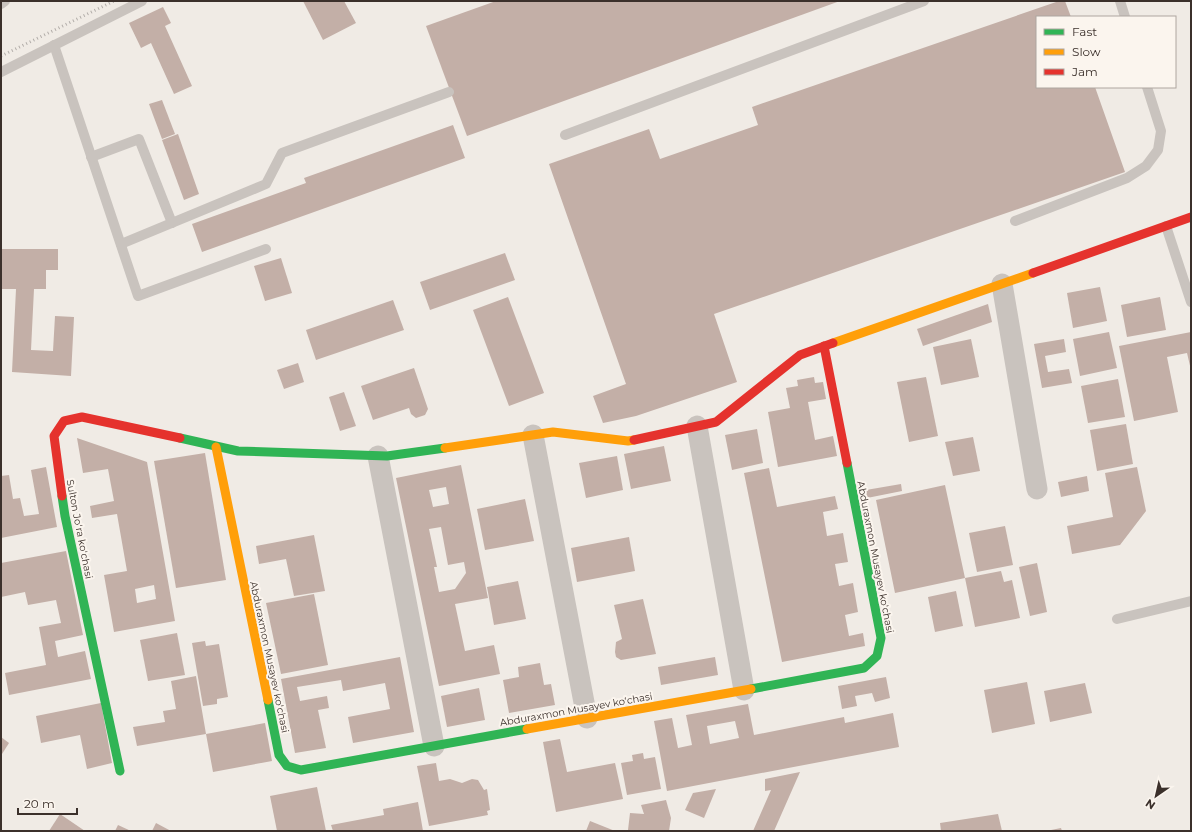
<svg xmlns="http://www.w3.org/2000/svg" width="1192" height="832" font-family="Montserrat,sans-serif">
<rect width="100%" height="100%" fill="#f0ebe5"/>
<g fill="#c3afa7" fill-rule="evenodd">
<path d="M303 1H344L356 23 323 40Z"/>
<path d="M496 1H840L467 136 426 26Z"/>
<path d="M1059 1H1065L1071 17H1037V87H1095L1125 172 714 314 737 382 636 416 603 423 593 396 626 384 549 164 649 129 660 159 758 125 752 107Z"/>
<path d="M163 7 171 23 165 26 192 86 174 94 151 43 141 48 129 23Z"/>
<path d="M162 100 175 134 162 139 149 104Z"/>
<path d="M453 125 465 158 202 252 192 224 306 183 304 178Z"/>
<path d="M178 134 199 194 184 200 162 140Z"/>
<path d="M1 249H58V270H46V289H34L31 350 53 351 55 316 74 317 71 376 12 372 16 289H1Z"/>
<path d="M505 253 515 280 430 310 420 282Z"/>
<path d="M281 258 292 293 265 301 254 266Z"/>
<path d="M1100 287 1107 321 1073 328 1067 293Z"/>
<path d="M508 297 544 393 509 406 473 310Z"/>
<path d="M1160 297 1166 330 1127 337 1121 305Z"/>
<path d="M393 300 404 330 316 360 306 330Z"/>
<path d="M988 304 992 322 923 346 917 329Z"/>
<path d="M1109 332 1117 368 1080 376 1073 339Z"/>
<path d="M1191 332V370L1187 353 1167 357 1178 412 1134 421 1119 346Z"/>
<path d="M971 339 979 377 941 385 933 347Z"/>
<path d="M1064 339 1066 352 1045 356 1048 372 1069 369 1072 383 1042 388 1034 344Z"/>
<path d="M298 363 304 382 284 389 277 370Z"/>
<path d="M414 368 428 409 425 415 416 418 411 414 409 408 373 420 361 386Z"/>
<path d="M814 377 815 383 823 382 826 399 808 402 815 440 833 436 837 456 778 467 768 412 790 408 786 388 798 386 797 380Z"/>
<path d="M926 377 938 436 909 442 897 382Z"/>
<path d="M1118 379 1125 417 1088 423 1081 386Z"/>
<path d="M344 392 356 426 340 431 329 397Z"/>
<path d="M1126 424 1133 464 1097 471 1090 430Z"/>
<path d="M757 429 763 463 732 470 725 435Z"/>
<path d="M973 437 980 471 953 476 945 442Z"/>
<path d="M77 438 147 462 175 621 114 632 104 575 127 571 117 514 92 518 90 506 114 501 108 469 83 473ZM154 585 156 599 137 603 135 589Z"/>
<path d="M664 446 671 481 631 489 624 454Z"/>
<path d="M205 453 226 580 176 588 154 461Z"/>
<path d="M617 456 623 490 586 498 579 463Z"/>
<path d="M461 465 488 598 455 604 465 651 494 645 500 674 439 686 396 478ZM446 487 449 504 433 507 429 490ZM441 527 448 565 464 562 466 573 455 589 439 592 434 567H437L429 529Z"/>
<path d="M46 467 57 527 1 538V476L9 475 13 499 20 498 24 516 39 514 31 470Z"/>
<path d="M1137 467 1146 511 1120 545 1072 554 1067 526 1113 517 1105 473Z"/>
<path d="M769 468 777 507 835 496 838 509 823 512 827 536 843 533 848 562 835 564 839 586 853 583 858 612 845 615 849 636 863 633 865 646 782 662 744 473Z"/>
<path d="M1087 476 1089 491 1061 497 1058 482Z"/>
<path d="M901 484 902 491 867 498 866 490Z"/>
<path d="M945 485 965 578 1001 571 1004 582 1012 580 1020 618 975 627 965 578 895 593 876 500Z"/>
<path d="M525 499 534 541 485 550 477 509Z"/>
<path d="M1005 526 1013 565 977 572 969 533Z"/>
<path d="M314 535 325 591 294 596 286 559 259 564 256 546Z"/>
<path d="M629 537 635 571 577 582 571 548Z"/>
<path d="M66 551 83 635 55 641 58 657 85 651 91 679 9 695 5 673 46 665 39 627 61 623 56 600 28 605 25 592 1 597V563Z"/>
<path d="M1037 563 1047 612 1030 616 1019 567Z"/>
<path d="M518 581 526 619 494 625 487 587Z"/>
<path d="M956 591 963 626 935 632 928 597Z"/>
<path d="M314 594 328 665 281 674 266 603Z"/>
<path d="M643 599 656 654 621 660 616 657 615 652 616 642 622 639 614 605Z"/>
<path d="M177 633 185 675 148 681 140 640Z"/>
<path d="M205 641 206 646 219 644 228 697 217 699V704L203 706 192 643Z"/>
<path d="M400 657 414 732 353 743 348 717 390 709 385 683 343 691 341 680 297 687 300 701 327 696 329 708 318 710 326 748 295 753 281 679Z"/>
<path d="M715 657 718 675 661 685 658 667Z"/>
<path d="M540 663 544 685 551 684 555 705 509 713 503 680 519 677 518 667Z"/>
<path d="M196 676 206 734 265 723 272 761 213 772 206 734 137 746 133 727 165 722 163 711 176 709 171 681Z"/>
<path d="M886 677 890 698 875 702 872 693 855 696 857 706 842 709 838 686Z"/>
<path d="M1027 682 1035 724 992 733 984 690Z"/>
<path d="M1085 683 1092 713 1050 722 1044 691Z"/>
<path d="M479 688 485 720 447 727 441 696Z"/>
<path d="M101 703 112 763 87 769 80 735 41 743 36 716Z"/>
<path d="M748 704 754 735 844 717 845 723 893 713 899 747 667 791 654 721 672 718 678 748 692 745 686 715ZM735 721 739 738 710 744 707 726Z"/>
<path d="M1 737 9 743 2 754H1Z"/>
<path d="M560 739 567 772 615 763 623 799 556 812 543 742Z"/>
<path d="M643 753 644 759 655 757 661 789 627 795 621 763 633 761 632 755Z"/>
<path d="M436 763 439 781 450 779 462 783 472 779 478 780 484 790 487 789 490 810 487 811 488 815 429 826 417 766Z"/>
<path d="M800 772 774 831H753L771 790 765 791V779Z"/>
<path d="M317 787 326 831H277L270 796Z"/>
<path d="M716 789 704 818 685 810 693 793Z"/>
<path d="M666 800 671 818 669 831 628 830 630 813 644 814 641 805Z"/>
<path d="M418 802 423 831H333L331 825 384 815 383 809Z"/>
<path d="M60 814 85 831H49Z"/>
<path d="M998 814 1002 831H941L940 823Z"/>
<path d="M590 821 615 831H586Z"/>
<path d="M156 823 171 831H152Z"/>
<path d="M118 825 131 831H115Z"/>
<path d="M1061 828 1062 831H1051V830Z"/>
</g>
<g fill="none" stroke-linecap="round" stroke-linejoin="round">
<g stroke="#c9c3be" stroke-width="10">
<path d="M1120 1 1125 17"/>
<path d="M1 4 5 1"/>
<path d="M54 45 138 296 266 249"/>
<path d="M1 72 142 1"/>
<path d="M565 135 924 1"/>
<path d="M91 157 139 139 172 223"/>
<path d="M1015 221 1127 178 1146 166 1158 150 1161 131 1147 87"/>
<path d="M1166 226 1191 302"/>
<path d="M121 244 266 184 282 153 449 92"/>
<path d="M1117 619 1191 601"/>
</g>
<g stroke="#c9c3be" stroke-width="21">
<path d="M1002 284 1037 489"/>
<path d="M697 426 744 690"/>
<path d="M533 435 587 718"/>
<path d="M378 456 434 746"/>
</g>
<g stroke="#30b455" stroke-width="9">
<path d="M180 438 238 451 387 456 445 448"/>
<path d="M62 496 65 516 120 771"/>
<path d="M751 689 864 668 877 656 881 638 847 463"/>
<path d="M268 700 279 755 287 766 301 770 527 729"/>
</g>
<g stroke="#ff9f0a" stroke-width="9">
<path d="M833 343 1033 273"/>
<path d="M216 447 268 700"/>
<path d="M445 448 553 432 628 441 634 440"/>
<path d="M527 729 751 689"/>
</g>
<g stroke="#e5322d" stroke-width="9">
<path d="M1033 273 1191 217"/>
<path d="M824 346 847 463"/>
<path d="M634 440 716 422 800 355 833 343"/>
<path d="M62 496 54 436 64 421 82 417 180 438"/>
</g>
<path stroke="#b1aca8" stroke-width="3" stroke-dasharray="1 3" stroke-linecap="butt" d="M1 56 114 1"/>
</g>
<g text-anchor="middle" stroke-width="4" stroke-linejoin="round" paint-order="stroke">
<g font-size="10" fill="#3b302b" stroke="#fbf5ee">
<text transform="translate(80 529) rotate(79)" y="4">Sulton Joʻra koʻchasi</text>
<text transform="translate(876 557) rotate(79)" y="4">Abduraxmon Musayev koʻchasi</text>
<text transform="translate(270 657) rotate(78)" y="4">Abduraxmon Musayev koʻchasi</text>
<text transform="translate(576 709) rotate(-10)" y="4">Abduraxmon Musayev koʻchasi</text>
</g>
</g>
<rect width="1192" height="832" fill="none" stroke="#3b302b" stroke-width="4"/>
<rect x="1036" y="16" width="140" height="72" fill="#fbf5ee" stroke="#aea6a0"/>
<rect x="1044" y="29" width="20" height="6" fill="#30b455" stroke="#aea6a0"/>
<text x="1072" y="36" font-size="12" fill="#3b302b">Fast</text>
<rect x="1044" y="49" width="20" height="6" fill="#ff9f0a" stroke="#aea6a0"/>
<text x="1072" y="56" font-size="12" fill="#3b302b">Slow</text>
<rect x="1044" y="69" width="20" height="6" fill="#e5322d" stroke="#aea6a0"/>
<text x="1072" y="76" font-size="12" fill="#3b302b">Jam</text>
<g transform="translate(1156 796) rotate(214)" stroke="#fbf5ee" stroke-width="3" paint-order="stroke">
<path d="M0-3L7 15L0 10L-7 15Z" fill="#3b302b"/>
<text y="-6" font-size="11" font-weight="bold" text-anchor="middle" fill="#3b302b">N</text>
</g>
<path d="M18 808v6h59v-6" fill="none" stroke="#3b302b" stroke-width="2"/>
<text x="24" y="808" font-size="12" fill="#3b302b" stroke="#fbf5ee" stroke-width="3" paint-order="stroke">20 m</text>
</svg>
